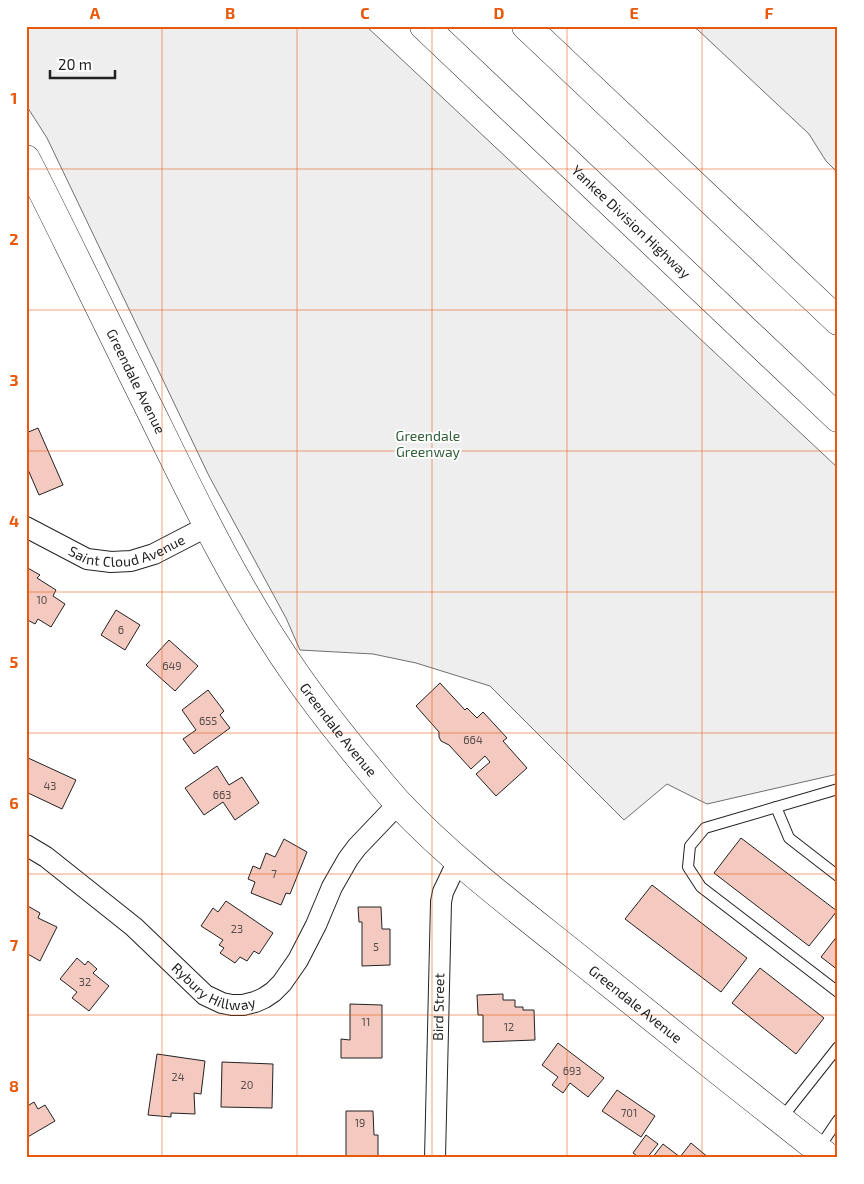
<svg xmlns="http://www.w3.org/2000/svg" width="864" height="1184" font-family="'Exo 2',sans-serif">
<rect width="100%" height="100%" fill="#fff"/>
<g fill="#eee" stroke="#6f6f6f">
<path d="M26 26H366L838 468V774L707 804 667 784 624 820 490 686 416 663 373 654 300 650 286 618 209 476 47 138 26 105Z"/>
<path d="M692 26H838V173L826 161 809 134 698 30Z"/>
</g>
<g fill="#f3c9c0" stroke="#222">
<path d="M38 428 63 485 39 495 26 465V433Z"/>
<path d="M26 567 40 575 37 578 56 590 53 596 65 604 51 627 38 619 35 624 26 619Z"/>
<path d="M116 610 140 625 125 650 101 635Z"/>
<path d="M169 640 198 666 175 691 146 665Z"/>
<path d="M440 683 465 710 467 708 477 718 483 712 507 738 503 741 527 768 496 796 476 774 490 762 485 756 471 769 449 745 441 741 439 737V732L416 706Z"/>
<path d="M208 690 224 711 220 715 230 728 194 754 183 739 196 730 182 710Z"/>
<path d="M26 757 76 780 62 809 26 792Z"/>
<path d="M217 766 229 785 242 777 259 803 235 820 223 802 204 815 185 788Z"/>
<path d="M741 838 837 911 809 946 714 873Z"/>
<path d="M284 839 307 852 290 894 286 893 281 905 251 893 255 882 248 879 253 866 260 869 266 853 275 857Z"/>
<path d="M652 885 747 958 721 992 625 919Z"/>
<path d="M226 901 273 933 259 954 254 951 247 961 240 957 235 963 220 953 224 948 219 945 223 940 201 926 213 908 218 912Z"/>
<path d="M26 905 40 913 38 918 57 927 40 961 26 953Z"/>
<path d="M358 907H381L382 929H390V965L362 966V922H359Z"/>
<path d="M838 935V970L821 957Z"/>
<path d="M77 958 85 965 88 961 97 969 93 973 109 986 89 1011 72 998 77 992 60 979Z"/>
<path d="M760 968 824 1018 796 1054 732 1003Z"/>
<path d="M503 994V1000H515V1007H523V1010H534L535 1040 483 1042V1015H478L477 995Z"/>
<path d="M350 1004 382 1005V1058H341V1039L350 1040Z"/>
<path d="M558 1043 604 1078 588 1097 570 1083 563 1093 552 1085 558 1077 542 1065Z"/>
<path d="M157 1054 205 1061 201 1094 194 1093 195 1114 171 1113V1117L148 1115Z"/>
<path d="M222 1062 273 1064 272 1108 221 1107Z"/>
<path d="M617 1090 655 1116 641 1137 602 1111Z"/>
<path d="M34 1102 38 1109 45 1105 55 1121 26 1138V1107Z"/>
<path d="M346 1111H373L374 1135H378V1158H346Z"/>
<path d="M646 1135 658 1144 647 1158H640L633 1153Z"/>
<path d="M691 1143 709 1158H652L663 1144 680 1157Z"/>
</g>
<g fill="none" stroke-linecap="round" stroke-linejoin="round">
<g stroke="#222" stroke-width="12">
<g id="service">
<path d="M838 789 705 828 690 846 688 867 701 887 838 992"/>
<path d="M776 807 789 838 838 876"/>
<path d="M781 1119 838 1047"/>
<path d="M819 1148 838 1120"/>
</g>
</g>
<g stroke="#222" stroke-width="22">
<g id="minor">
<path id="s1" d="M26 527 87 559 111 562 131 561 154 554 208 526"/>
<path id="s2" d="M26 845 46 857 134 927 205 995 222 1003 232 1005H243L255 1002 264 998 273 992 282 983 298 960 316 925 332 887 348 859 357 847 399 803"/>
<path id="s3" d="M435 1158 441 902 443 892 453 871 462 863"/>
</g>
</g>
<g stroke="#222" stroke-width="29">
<g id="secondary">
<path id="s4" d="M26 159C70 245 111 332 154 418 197 506 240 595 297 676 318 706 341 735 365 764 376 777 387 791 399 804 453 861 517 909 578 958 661 1025 745 1092 829 1158"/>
</g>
</g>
<g stroke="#222" stroke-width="29">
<g id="motorway">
<path id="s5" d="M424 26 838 418"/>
<path d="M526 26 838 321"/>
</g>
</g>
<use href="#service" stroke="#fff" stroke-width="10"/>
<use href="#minor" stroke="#fff" stroke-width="20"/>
<use href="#secondary" stroke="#fff" stroke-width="28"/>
<use href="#motorway" stroke="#fff" stroke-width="28"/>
</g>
<path fill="none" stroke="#e8590c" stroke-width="1" stroke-opacity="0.55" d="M162 26V1158M297 26V1158M432 26V1158M567 26V1158M702 26V1158M26 169H838M26 310H838M26 451H838M26 592H838M26 733H838M26 874H838M26 1015H838"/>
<g text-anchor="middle" stroke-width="4" stroke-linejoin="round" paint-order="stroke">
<g font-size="11" fill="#564c4a">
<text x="42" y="604">10</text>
<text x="121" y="634">6</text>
<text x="172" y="670">649</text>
<text x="208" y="725">655</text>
<text x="473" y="744">664</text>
<text x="50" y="790">43</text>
<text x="222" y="799">663</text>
<text x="274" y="878">7</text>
<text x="237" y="933">23</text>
<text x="376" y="951">5</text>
<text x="85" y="986">32</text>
<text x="366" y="1026">11</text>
<text x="509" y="1031">12</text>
<text x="572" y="1075">693</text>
<text x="178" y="1081">24</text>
<text x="247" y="1089">20</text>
<text x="629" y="1117">701</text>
<text x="360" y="1127">19</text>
</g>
<g font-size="14" fill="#222" stroke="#fff">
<text dy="5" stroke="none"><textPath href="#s5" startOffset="285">Yankee Division Highway</textPath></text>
<text dy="5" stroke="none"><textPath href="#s4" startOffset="248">Greendale Avenue</textPath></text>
<text dy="5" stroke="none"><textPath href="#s1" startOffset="110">Saint Cloud Avenue</textPath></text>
<text dy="5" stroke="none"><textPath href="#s4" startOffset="652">Greendale Avenue</textPath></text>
<text dy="5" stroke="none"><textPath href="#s2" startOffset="239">Rybury Hillway</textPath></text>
<text dy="5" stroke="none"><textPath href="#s4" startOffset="1058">Greendale Avenue</textPath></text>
<text dy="5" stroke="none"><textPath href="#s3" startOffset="151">Bird Street</textPath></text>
</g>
<g font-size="14" fill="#2f5e38" stroke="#fff">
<text x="428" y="441">Greendale<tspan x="428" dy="16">Greenway</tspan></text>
</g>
</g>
<rect width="864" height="1184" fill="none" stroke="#ffffff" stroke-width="55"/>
<path d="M50 70v8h65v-8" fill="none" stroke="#222222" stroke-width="2.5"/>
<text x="58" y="70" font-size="15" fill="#222222" stroke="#ffffff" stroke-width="4" paint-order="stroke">20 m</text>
<rect x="28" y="28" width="808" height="1128" fill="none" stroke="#e8590c" stroke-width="2"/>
<g font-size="16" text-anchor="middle" font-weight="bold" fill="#e8590c">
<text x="95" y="19">A</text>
<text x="230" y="19">B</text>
<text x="365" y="19">C</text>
<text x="499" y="19">D</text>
<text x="634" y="19">E</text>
<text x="769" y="19">F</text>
<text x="14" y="104">1</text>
<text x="14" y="245">2</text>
<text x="14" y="386">3</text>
<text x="14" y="527">4</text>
<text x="14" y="668">5</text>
<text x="14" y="809">6</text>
<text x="14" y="951">7</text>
<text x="14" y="1092">8</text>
</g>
</svg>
